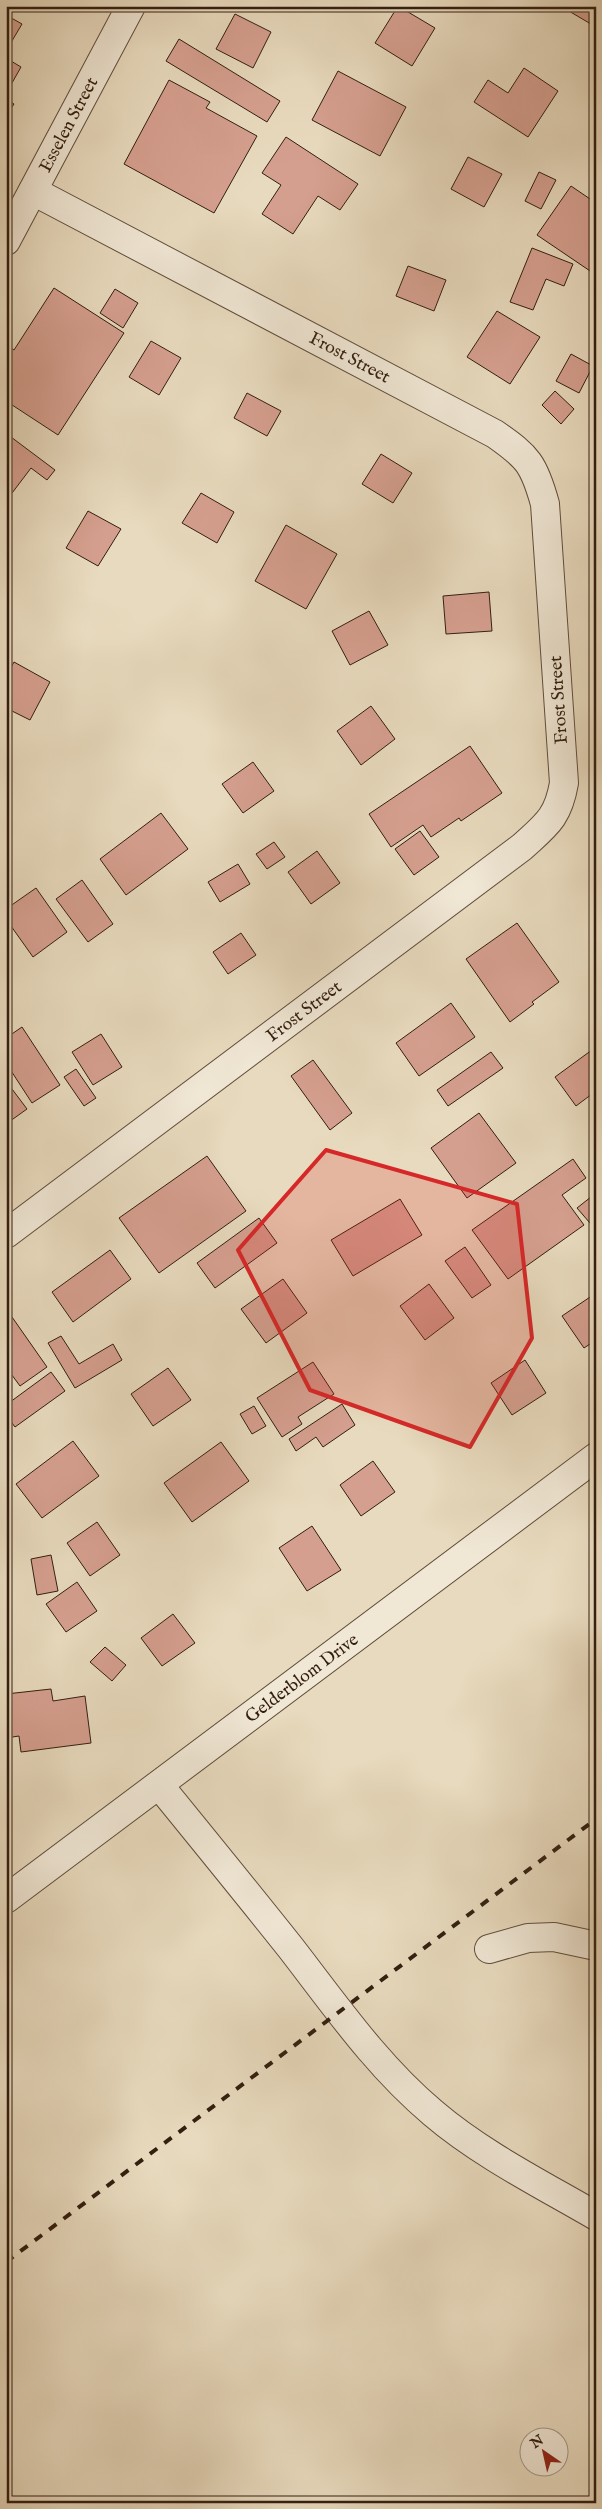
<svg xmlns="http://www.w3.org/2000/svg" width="602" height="2509" font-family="'IM FELL English',serif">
<rect width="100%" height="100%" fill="#e8dabe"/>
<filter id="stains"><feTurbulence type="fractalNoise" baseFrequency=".004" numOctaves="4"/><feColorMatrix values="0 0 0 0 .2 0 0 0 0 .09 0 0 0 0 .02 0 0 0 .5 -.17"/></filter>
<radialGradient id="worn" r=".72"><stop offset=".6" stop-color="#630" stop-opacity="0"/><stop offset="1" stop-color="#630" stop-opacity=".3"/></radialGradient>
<g fill="#d59f8f" stroke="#321e10">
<path d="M398 6 435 28 412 66 375 43Z"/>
<path d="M596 6V27L562 7 563 6Z"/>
<path d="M235 14 271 32 253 68 216 49Z"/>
<path d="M6 15 22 24 6 51Z"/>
<path d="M179 39 280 101 267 122 166 61Z"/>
<path d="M6 58 21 67 8 90 6 89Z"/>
<path d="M524 68 558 91 528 137 474 102 488 80 508 93Z"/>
<path d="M338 71 406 107 380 156 312 120Z"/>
<path d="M169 80 210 102 206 108 257 136 214 213 124 164Z"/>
<path d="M6 99 14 104 6 116Z"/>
<path d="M286 137 358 184 340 210 318 196 293 234 262 214 281 185 262 173Z"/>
<path d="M468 157 502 174 484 207 451 189Z"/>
<path d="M539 172 556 180 541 209 525 201Z"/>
<path d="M571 186 596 203V275L537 235Z"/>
<path d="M532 248 573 264 564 286 546 279 533 310 510 302Z"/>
<path d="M408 266 446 280 434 311 396 296Z"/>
<path d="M54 288 124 333 58 435 6 401V349L8 346 14 350Z"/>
<path d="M115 289 138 303 123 328 100 313Z"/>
<path d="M497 311 540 337 510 384 467 357Z"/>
<path d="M151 341 181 358 159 395 129 377Z"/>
<path d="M571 354 593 366 579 393 556 381Z"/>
<path d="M555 391 574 409 561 424 542 405Z"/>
<path d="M247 393 281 411 267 436 234 418Z"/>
<path d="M7 434 55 470 47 480 31 468 6 501Z"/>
<path d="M381 454 412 473 393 503 362 484Z"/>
<path d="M201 493 234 512 217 543 182 523Z"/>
<path d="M88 511 121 529 98 566 66 548Z"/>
<path d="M286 525 337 554 306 609 255 581Z"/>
<path d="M489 592 492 631 446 634 443 596Z"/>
<path d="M369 611 388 645 350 665 332 631Z"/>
<path d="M14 662 50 682 30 720 6 708V676Z"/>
<path d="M371 706 395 739 361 765 337 731Z"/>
<path d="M470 746 502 793 461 821 459 818 431 837 423 825 391 847 369 814Z"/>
<path d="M253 762 274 791 243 813 222 784Z"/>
<path d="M161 813 188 849 126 895 100 859Z"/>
<path d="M420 831 439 857 414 875 395 849Z"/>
<path d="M274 842 285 857 267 869 256 854Z"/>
<path d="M317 851 340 883 311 904 288 872Z"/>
<path d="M238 864 250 884 220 902 208 882Z"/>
<path d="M82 880 113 924 88 942 56 899Z"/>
<path d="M36 888 67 932 33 957 6 919V909Z"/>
<path d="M517 923 559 982 532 1002 534 1004 510 1022 466 959Z"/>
<path d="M241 933 256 955 228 974 213 952Z"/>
<path d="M451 1003 475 1037 419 1076 396 1043Z"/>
<path d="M22 1027 60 1085 32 1103 6 1063V1038Z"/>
<path d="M101 1034 122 1067 93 1085 72 1052Z"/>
<path d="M596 1047V1091L576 1106 555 1077Z"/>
<path d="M491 1052 503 1068 448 1106 437 1090Z"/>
<path d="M313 1060 352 1113 330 1130 291 1076Z"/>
<path d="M76 1069 96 1098 84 1106 64 1077Z"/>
<path d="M6 1081 27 1109 6 1124Z"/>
<path d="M479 1113 516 1163 467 1198 431 1148Z"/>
<path d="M207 1156 246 1211 159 1273 119 1218Z"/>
<path d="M573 1159 586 1178 562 1195 584 1225 508 1279 472 1230Z"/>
<path d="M596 1193V1230L577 1208Z"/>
<path d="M400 1199 422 1235 353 1276 331 1240Z"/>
<path d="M259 1218 277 1243 215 1288 197 1263Z"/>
<path d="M465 1247 491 1285 472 1298 445 1261Z"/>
<path d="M110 1250 131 1279 73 1322 52 1292Z"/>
<path d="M283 1279 307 1313 266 1343 241 1309Z"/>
<path d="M429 1284 454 1318 425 1340 400 1306Z"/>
<path d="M596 1293V1340L584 1348 562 1316Z"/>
<path d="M12 1317 47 1367 20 1386 6 1367V1321Z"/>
<path d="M61 1336 79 1364 113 1344 122 1360 75 1388 48 1343Z"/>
<path d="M525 1360 546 1393 512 1415 491 1383Z"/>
<path d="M313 1362 334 1394 298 1417 302 1424 282 1437 257 1398Z"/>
<path d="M168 1368 191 1400 153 1426 131 1394Z"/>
<path d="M51 1372 65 1391 15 1427 6 1415V1405Z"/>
<path d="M342 1404 355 1425 323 1447 316 1437 296 1451 289 1439Z"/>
<path d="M254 1406 266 1426 252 1434 240 1414Z"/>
<path d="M73 1441 99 1476 42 1518 16 1484Z"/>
<path d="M221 1442 249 1481 192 1522 164 1483Z"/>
<path d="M373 1461 395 1492 361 1516 340 1485Z"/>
<path d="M97 1522 120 1555 90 1576 67 1543Z"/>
<path d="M312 1526 341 1570 307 1591 279 1548Z"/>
<path d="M51 1555 58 1591 37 1595 31 1559Z"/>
<path d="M77 1582 97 1611 66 1632 46 1604Z"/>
<path d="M173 1614 195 1643 162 1666 141 1638Z"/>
<path d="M105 1647 126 1665 112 1681 90 1662Z"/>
<path d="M51 1689 53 1701 85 1696 91 1743 21 1752 19 1736 6 1738V1694Z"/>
</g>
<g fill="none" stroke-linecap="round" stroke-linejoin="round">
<g stroke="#604d3c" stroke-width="30">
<g id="minor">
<path id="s1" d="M6 241 131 6"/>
<path id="s2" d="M6 1234 522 847C546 825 558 818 564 783L545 504C534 464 528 457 495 434L33 191"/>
<path d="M159 1785C203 1839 247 1893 290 1947 335 2005 376 2065 433 2113 481 2154 541 2184 596 2216"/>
<path id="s3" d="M6 1899 596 1457"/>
<path d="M489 1949 528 1938 554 1937 596 1946"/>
</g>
</g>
<use href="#minor" stroke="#f0e7d5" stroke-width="28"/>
<path stroke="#321e10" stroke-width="4" stroke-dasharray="9 9" stroke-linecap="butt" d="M6 2262 596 1819"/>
</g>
<path fill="#d62828" fill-opacity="0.2" stroke="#d62828" stroke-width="4" stroke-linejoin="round" d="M326 1150 517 1204 532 1338 470 1447 310 1390 238 1250Z"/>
<g text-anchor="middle" stroke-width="4" stroke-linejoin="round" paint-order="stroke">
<g font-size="18" fill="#321e10" stroke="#f0e7d5">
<text dy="6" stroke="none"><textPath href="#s1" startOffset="132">Esselen Street</textPath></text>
<text transform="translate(350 357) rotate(28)" y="6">Frost Street</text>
<text transform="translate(558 700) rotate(-94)" y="6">Frost Street</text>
<text dy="6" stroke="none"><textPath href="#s2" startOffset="372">Frost Street</textPath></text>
<text dy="6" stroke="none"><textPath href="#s3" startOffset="369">Gelderblom Drive</textPath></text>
</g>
</g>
<rect width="602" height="2509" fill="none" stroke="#e8dabe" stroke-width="25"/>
<rect x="8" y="8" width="587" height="2494" fill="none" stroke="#321e10" stroke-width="2.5"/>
<rect x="12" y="12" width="577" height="2484" fill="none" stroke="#321e10"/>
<g transform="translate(544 2452) rotate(326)"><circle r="24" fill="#f0e7d5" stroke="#a49786"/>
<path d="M0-4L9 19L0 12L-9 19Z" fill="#8f2418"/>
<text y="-8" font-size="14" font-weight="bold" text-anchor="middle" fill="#321e10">N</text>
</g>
<rect width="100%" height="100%" filter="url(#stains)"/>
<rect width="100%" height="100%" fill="url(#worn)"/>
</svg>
